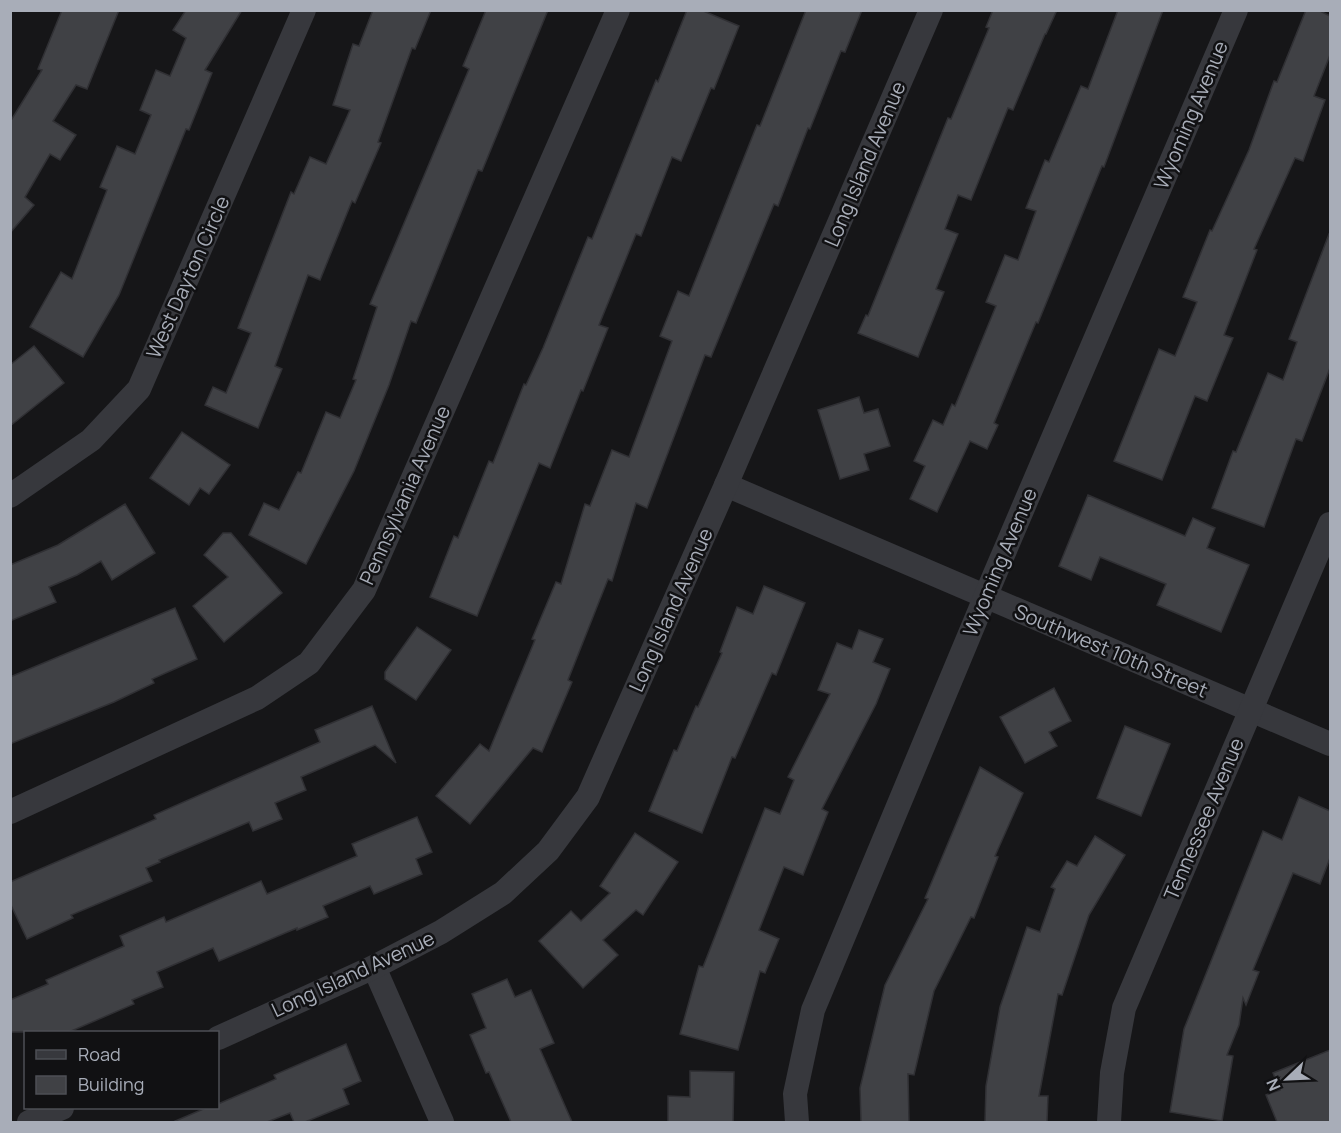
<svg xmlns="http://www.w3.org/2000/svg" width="1341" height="1133" font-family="Manrope,sans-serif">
<rect width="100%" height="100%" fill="#161618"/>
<g fill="#404145" stroke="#303034" stroke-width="1.5">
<path d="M62 10H119L87 89 76 85 53 121 76 135 60 160 50 154 25 197 34 205 10 233V122L42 70 38 69Z"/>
<path d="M186 10H242L205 70 212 73 189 130 186 129 119 295 83 357 30 327 61 272 72 279 107 190 100 187 117 146 135 154 151 115 140 110 156 70 170 76 186 38 173 30Z"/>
<path d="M373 10H431L415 49 412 48 378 142 381 143 355 203 352 201 320 280 308 275 275 366 282 369 258 428 205 405 213 387 226 393 251 333 238 328 291 192 294 194 310 157 326 164 350 110 333 105 353 44 359 46Z"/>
<path d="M486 10H548L482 171 478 170 416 323 411 321 389 385 354 471 306 564 249 535 264 503 279 510 298 472 301 473 326 412 340 418 356 380 353 379 377 307 370 304 469 69 463 66Z"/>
<path d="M687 10H701L739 26 714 89 711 88 681 161 672 157 641 236 636 234 599 325 608 328 583 391 581 390 550 468 539 463 477 616 430 597 454 536 458 538 489 461 493 463 524 384 526 385 543 348 588 237 592 239 656 80 658 82Z"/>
<path d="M806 10H862L845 52 841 51 810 129 808 128 778 206 774 204 711 357 705 355 647 508 636 503 612 581 608 579 568 680 572 682 542 752 533 748 470 824 436 796 480 744 489 751 535 640 532 639 556 582 561 584 585 504 590 506 612 450 629 457 672 341 660 336 678 291 689 296 757 125 760 126Z"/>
<path d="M993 10H1057L1046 34H1045L1013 110 1008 108 971 200 958 195 945 229 958 234 936 289 944 292 918 357 858 333 866 315 868 316 948 118 951 119 989 28 986 27Z"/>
<path d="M1118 10H1163L1104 167 1102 166 1038 323 1036 322 994 423 998 425 987 449 970 441 937 512 910 499 925 466 914 461 933 420 943 425 952 404 955 406 996 306 986 302 1005 255 1018 260 1036 211 1026 208 1045 160 1049 162 1081 86 1088 89Z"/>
<path d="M1306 10H1318L1330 16V55L1314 96 1325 100 1303 161 1295 158 1254 249 1257 250 1224 335 1233 338 1207 401 1195 396 1162 480 1114 461 1159 349 1175 356 1197 302 1183 297 1210 230 1212 231 1249 150 1274 81 1277 82Z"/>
<path d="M1329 234 1330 235V368L1302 441 1296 439 1264 527 1212 508 1233 451 1236 452 1268 373 1283 380 1297 342 1289 339Z"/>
<path d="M34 346 64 383 10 426V365Z"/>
<path d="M859 397 864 413 878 409 890 446 864 454 869 470 840 479 818 410Z"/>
<path d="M182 432 230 465 209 494 200 488 189 505 150 478Z"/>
<path d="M1088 495 1185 536 1193 518 1215 528 1207 548 1249 565 1221 632 1157 605 1166 584 1100 557 1091 580 1059 566Z"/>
<path d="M125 504 155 553 112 580 101 561 77 575 49 587 56 602 10 621V565L58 545Z"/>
<path d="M223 533H231L282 593 224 642 193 606 228 577 204 555Z"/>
<path d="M764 586 805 603 776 675 772 673 735 758 732 757 702 833 649 811 674 750 677 751 696 706 698 707 722 653 720 652 737 607 753 614Z"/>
<path d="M175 608 197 659 152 679 154 683 114 702 10 744V677Z"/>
<path d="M417 627 451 650 416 700 385 679V672Z"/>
<path d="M859 630 883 639 873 662 890 669 876 704 822 809 828 812 803 875 784 867 759 930 779 939 765 973 760 971 738 1050 680 1034 699 966 703 967 765 808 780 814 794 780 788 777 830 694 818 690 837 643 852 649Z"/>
<path d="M1054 688 1071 721 1049 732 1057 746 1025 763 1000 717Z"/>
<path d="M372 706 396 763 375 745 301 777 306 790 275 803 282 819 253 831 249 822 159 860 160 862 146 868 152 881 71 915 73 918 27 939 10 903V882L156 819 154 815 320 742 315 730Z"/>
<path d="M1125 726 1170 744 1141 816 1097 798Z"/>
<path d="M980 767 1023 793 995 856 998 857 974 918 971 917 934 991 914 1075 908 1074 909 1122H861L860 1088 885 985 928 899 925 898Z"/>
<path d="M1299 797 1330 811V858L1320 884 1293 873 1253 970 1259 972 1246 1005 1243 998 1239 1025 1227 1055 1233 1056 1222 1121 1170 1112 1184 1029 1263 831 1282 840Z"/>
<path d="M417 817 432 852 416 859 422 874 374 894 370 886 323 906 328 917 297 930V928L219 961 213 948 157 972 163 987 132 1000 134 1004 69 1032H10V1000L48 984 46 980 124 946 120 936 164 917 166 922 261 881 267 894 357 856 352 844Z"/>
<path d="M635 833 678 862 643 915 636 910 603 940 618 955 583 988 539 941 571 911 581 921 610 893 600 886Z"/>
<path d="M1095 836 1125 855 1089 915 1062 995 1058 994 1039 1096H1048L1047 1122H985L986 1086 1000 1007 1027 927 1040 932 1055 889 1051 887 1067 861 1077 866Z"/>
<path d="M507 979 515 997 531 990 554 1043 540 1049 572 1122H511L489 1072 486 1073 470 1035 486 1028 472 994Z"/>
<path d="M346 1044 361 1081 343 1089 349 1104 305 1122H294L290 1113 267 1122H173L208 1107H218V1104L276 1079 274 1075Z"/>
<path d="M1330 1050V1122H1277L1266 1095 1280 1090 1273 1073Z"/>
<path d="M690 1071 734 1072 733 1122H668V1096L690 1097Z"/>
</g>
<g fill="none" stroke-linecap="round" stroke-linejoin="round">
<g stroke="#37383d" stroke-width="24">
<path d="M726 485 1330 744"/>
<path d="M10 496 91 440 139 389 304 10"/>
<path d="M10 812 257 698 309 663 364 590 618 10"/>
<path d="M374 967 442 1122"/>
<path d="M218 1038 374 967 441 932 503 893 548 851 588 797 726 485 931 10"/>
<path d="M29 1122 62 1108"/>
<path d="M797 1122 795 1094 813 1010 994 576 1236 10"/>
<path d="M1109 1122 1112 1073 1124 1008 1330 524"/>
</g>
</g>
<g text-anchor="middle" stroke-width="5" stroke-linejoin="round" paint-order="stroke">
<g font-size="20" fill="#a8adb8" stroke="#111113">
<text transform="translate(1191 115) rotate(-67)" y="7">Wyoming Avenue</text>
<text transform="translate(865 164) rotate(-67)" y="7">Long Island Avenue</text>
<text transform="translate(188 277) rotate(-66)" y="7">West Dayton Circle</text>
<text transform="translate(405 495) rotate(-66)" y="7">Pennsylvania Avenue</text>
<text transform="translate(1000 562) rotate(-67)" y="7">Wyoming Avenue</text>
<text transform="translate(671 610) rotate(-66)" y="7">Long Island Avenue</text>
<text transform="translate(1111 651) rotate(23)" y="7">Southwest 10th Street</text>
<text transform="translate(1204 819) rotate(-67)" y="7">Tennessee Avenue</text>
<text transform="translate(353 974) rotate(-25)" y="7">Long Island Avenue</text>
</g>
</g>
<rect width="1341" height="1133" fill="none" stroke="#a8adb8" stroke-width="24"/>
<rect x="24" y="1031" width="195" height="78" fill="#111113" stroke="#4d4f55" stroke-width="1.5"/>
<rect x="36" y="1050" width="30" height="9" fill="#37383d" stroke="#4d4f55" stroke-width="1.5"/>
<text x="78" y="1061" font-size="18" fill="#a8adb8">Road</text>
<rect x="36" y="1076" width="30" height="18" fill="#404145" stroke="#4d4f55" stroke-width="1.5"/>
<text x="78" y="1091" font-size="18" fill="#a8adb8">Building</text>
<g transform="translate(1287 1079) rotate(247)" stroke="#111113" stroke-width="4.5" paint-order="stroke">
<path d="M0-4.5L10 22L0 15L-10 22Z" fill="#a8adb8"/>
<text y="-9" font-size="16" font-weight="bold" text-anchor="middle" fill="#a8adb8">N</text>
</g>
</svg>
